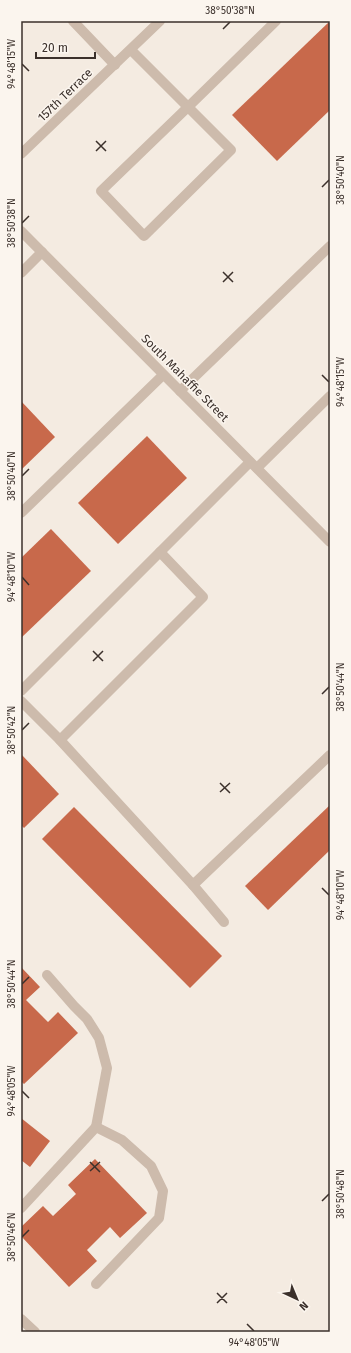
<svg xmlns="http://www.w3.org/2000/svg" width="351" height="1353" font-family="'Fira Sans',sans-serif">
<rect width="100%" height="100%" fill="#f4ebe1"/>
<g fill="#c8694b">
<path d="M330 21V110L277 161 232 115Z"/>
<path d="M21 401 55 437 21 470Z"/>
<path d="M147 436 187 478 118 544 78 503Z"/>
<path d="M51 529 91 571 21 638V558Z"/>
<path d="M21 754 59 794 24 828 21 825Z"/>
<path d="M330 805V850L268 910 245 886Z"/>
<path d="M74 807 222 956 190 988 42 839Z"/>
<path d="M21 967 40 987 26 1000 48 1022 58 1012 78 1033 24 1084 21 1081Z"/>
<path d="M21 1118 50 1141 30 1167 21 1160Z"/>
<path d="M95 1159 147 1213 120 1238 110 1227 87 1250 97 1261 69 1287 21 1236V1227L43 1206 53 1216 76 1194 68 1185Z"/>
</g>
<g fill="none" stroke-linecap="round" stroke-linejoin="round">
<g stroke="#cdbbac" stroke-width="10">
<path d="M73 21 115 65"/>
<path d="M131 50 188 107 276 21"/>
<path d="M188 107 231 150 144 236 101 191Z"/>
<path d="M21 273 42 252"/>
<path d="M180 391 330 246"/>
<path d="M257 468 330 396"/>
<path d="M21 513 163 375"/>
<path d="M21 691 250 462"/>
<path d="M21 701 60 740 193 885 330 755"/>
<path d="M60 740 203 597 160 552"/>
<path d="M193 885 224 922"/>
<path d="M47 975 74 1006 87 1019 99 1038 107 1068 96 1127"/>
<path d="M21 1208 96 1127 122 1140 151 1166 163 1191 159 1218 96 1284"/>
</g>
<path stroke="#cdbbac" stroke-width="10" d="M21 154 160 21"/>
<g stroke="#cdbbac" stroke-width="10">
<path d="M21 231 330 542"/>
<path d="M21 1319 35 1332"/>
</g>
</g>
<path fill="none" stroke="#3b302b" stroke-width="1.5" d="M223 29 230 22M22 64 29 71M96 141 106 151M96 151 106 141M322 187 329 180M22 223 29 216M223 272 233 282M223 282 233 272M322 375 329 382M22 476 29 469M22 577 29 585M93 651 103 661M93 661 103 651M322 694 329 687M22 730 29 723M220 783 230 793M220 792 230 783M322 888 329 895M22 984 29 977M22 1091 29 1098M90 1162 100 1172M90 1171 100 1162M322 1201 329 1194M22 1237 29 1230M217 1293 227 1303M217 1303 227 1293M247 1324 254 1331"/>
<g text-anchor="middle" stroke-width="3" stroke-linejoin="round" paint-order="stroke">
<g font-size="12" fill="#3b302b" stroke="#fbf5ee">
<text transform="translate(65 95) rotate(-44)" y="4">157th Terrace</text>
<text transform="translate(185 378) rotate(45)" y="4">South Mahaffie Street</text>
</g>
</g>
<rect width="351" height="1353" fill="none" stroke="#fbf5ee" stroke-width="44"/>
<g transform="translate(297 1299) rotate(136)" stroke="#fbf5ee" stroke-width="3" paint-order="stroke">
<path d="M0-3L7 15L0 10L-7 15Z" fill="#3b302b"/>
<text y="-6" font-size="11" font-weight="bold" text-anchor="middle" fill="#3b302b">N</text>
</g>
<path d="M36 52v6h59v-6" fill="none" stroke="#3b302b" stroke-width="2"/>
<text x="42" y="52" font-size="12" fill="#3b302b" stroke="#fbf5ee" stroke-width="3" paint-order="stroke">20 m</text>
<rect x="22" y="22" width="307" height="1309" fill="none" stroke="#3b302b" stroke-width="1.5"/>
<g font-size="10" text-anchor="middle" fill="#3b302b">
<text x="230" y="14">38°50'38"N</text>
<text transform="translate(11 64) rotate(-90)" y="4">94°48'15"W</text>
<text transform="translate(340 180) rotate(-90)" y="4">38°50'40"N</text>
<text transform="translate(11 223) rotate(-90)" y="4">38°50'38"N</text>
<text transform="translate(340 382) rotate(-90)" y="4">94°48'15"W</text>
<text transform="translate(11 476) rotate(-90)" y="4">38°50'40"N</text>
<text transform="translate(11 577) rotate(-90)" y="4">94°48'10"W</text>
<text transform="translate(340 687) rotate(-90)" y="4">38°50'44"N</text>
<text transform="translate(11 730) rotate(-90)" y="4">38°50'42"N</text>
<text transform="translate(340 895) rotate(-90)" y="4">94°48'10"W</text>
<text transform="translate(11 984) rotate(-90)" y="4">38°50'44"N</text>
<text transform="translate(11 1091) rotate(-90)" y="4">94°48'05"W</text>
<text transform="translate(340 1194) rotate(-90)" y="4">38°50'48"N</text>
<text transform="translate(11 1237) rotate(-90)" y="4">38°50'46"N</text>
<text x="254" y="1346">94°48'05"W</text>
</g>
</svg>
